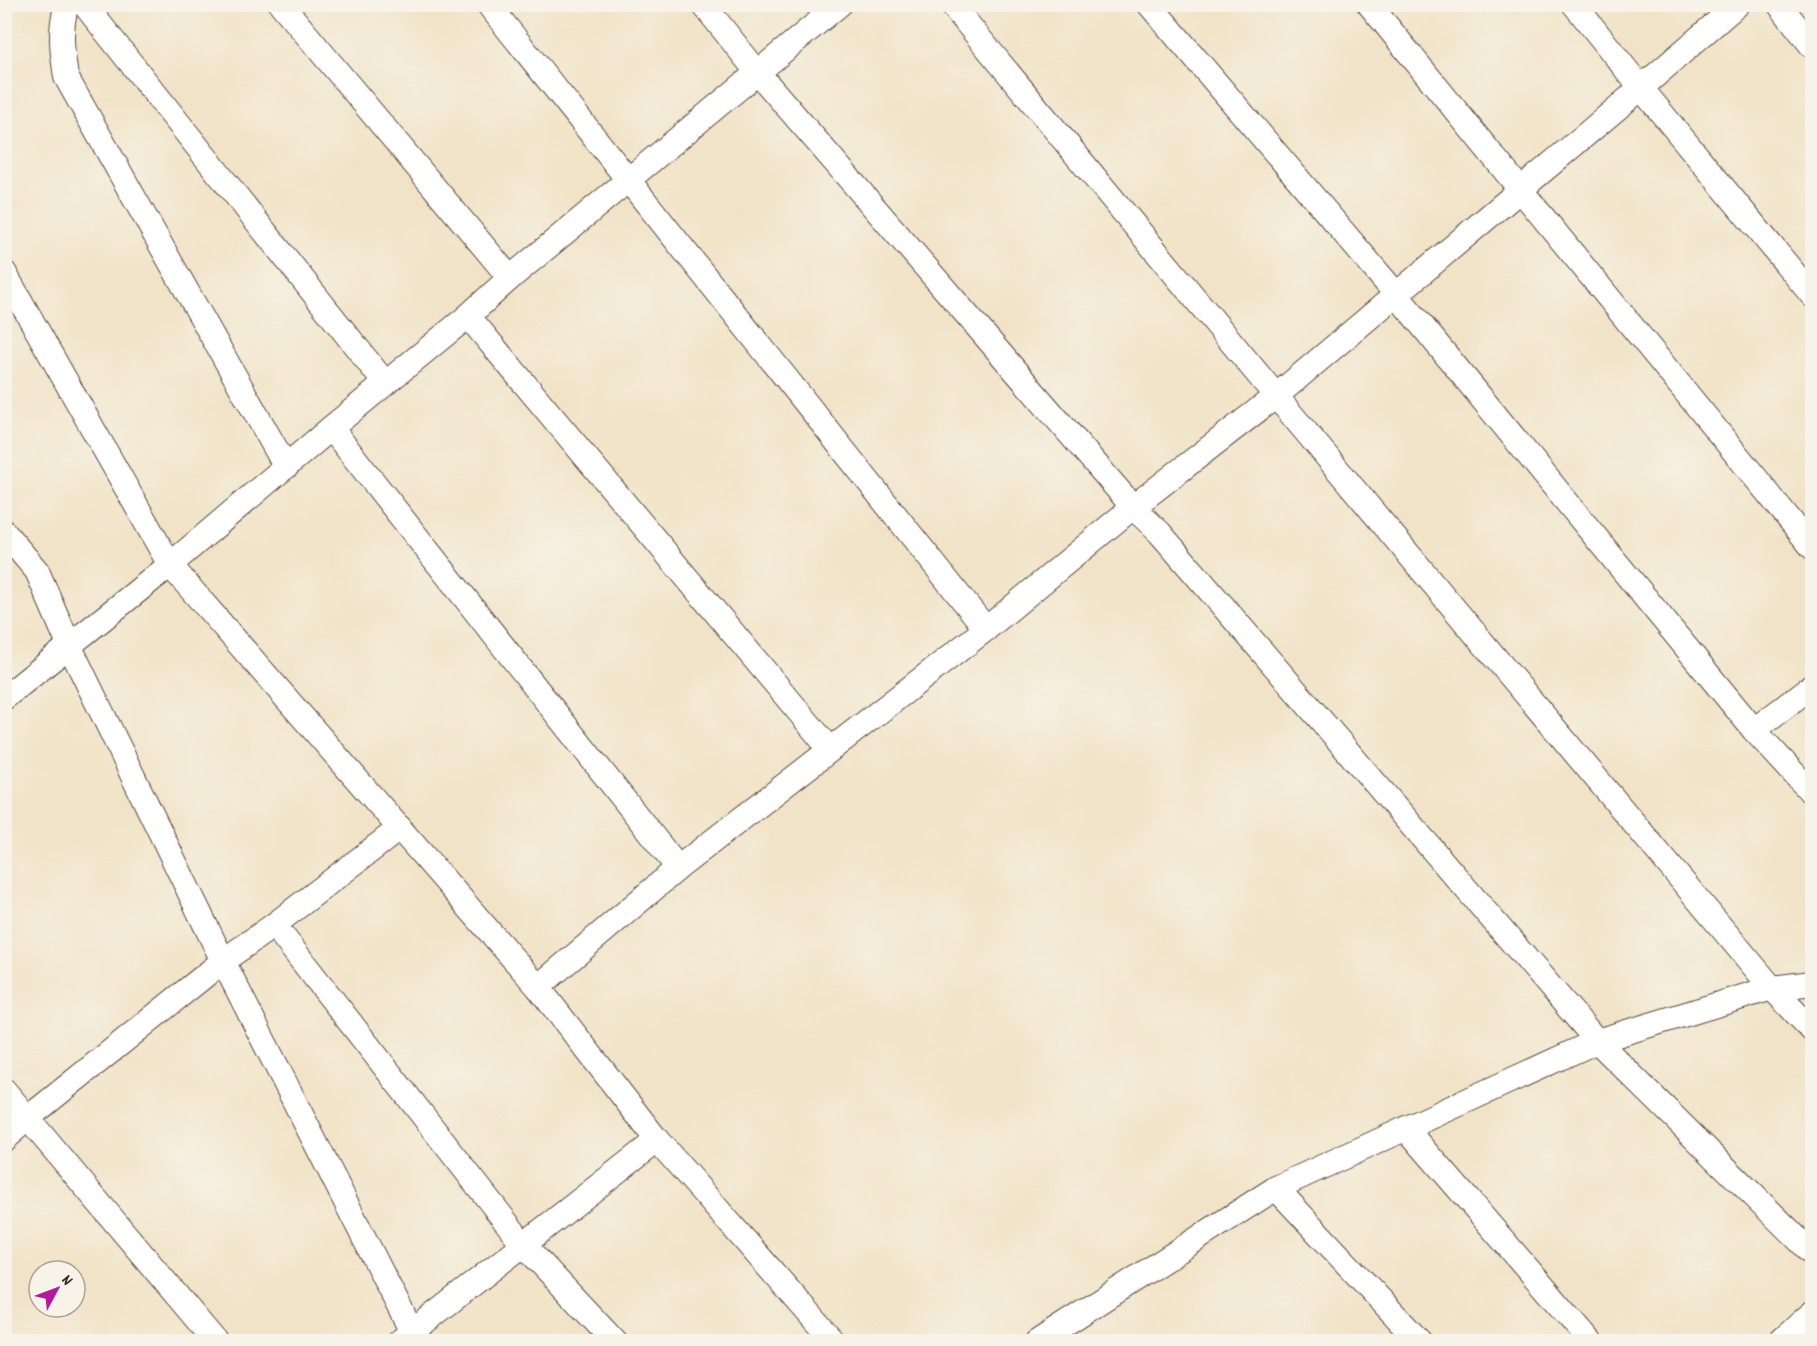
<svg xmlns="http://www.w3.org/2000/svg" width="1817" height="1346" font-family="Dekko,sans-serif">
<rect width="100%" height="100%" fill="#f7f3e8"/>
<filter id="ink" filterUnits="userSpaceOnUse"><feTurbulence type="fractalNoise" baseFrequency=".0167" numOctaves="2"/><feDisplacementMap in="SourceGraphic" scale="12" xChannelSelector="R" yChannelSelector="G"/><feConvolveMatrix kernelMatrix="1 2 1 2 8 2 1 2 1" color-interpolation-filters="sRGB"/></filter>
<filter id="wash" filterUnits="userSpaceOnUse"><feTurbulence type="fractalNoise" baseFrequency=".008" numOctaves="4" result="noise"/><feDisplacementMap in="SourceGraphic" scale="24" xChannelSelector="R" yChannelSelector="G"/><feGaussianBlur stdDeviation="1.35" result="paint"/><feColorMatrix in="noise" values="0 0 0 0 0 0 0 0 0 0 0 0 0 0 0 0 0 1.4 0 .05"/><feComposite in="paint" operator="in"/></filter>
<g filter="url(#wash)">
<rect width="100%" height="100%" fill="#f1e3c7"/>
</g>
<g filter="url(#ink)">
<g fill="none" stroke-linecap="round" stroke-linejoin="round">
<g stroke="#564637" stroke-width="26">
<g id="minor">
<path d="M67 4C59 29 62 51 66 77L286 467"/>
<path d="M84 4 385 383"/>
<path d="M281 4 510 278"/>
<path d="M488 4 986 629"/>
<path d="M703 4 758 73 1133 507 1160 533 1597 1041 1812 1253"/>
<path d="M951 4 1276 396 1772 988 1812 1030"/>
<path d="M1149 4 1396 294 1754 730 1812 793"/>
<path d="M1369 4 1812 547"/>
<path d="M1574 4 1641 88 1812 295"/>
<path d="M1779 4 1812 46"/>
<path d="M4 272 170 565 538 987 657 1140 834 1342"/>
<path d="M468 316 830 749"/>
<path d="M331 428 678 868"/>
<path d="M4 532 37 571 69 645 223 961 417 1342"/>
<path d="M4 698 170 565 331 428 468 316 510 278 840 4"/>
<path d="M1754 730 1812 686"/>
<path d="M274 925 524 1245 615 1342"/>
<path d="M538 987 678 868 986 629 1133 507 1276 396 1641 88 1738 4"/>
<path d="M4 1090 216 1342"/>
<path d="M1406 1128 1591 1342"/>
<path d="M4 1139 28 1118 223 961 274 925 400 828"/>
<path d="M1276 1188 1420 1342"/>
<path d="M399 1342 657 1140"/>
<path d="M1037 1342 1276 1188 1597 1041 1772 988 1812 983"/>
<path d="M1780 1342 1812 1313"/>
</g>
</g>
<use href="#minor" stroke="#fff" stroke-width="24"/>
</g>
</g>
<rect width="1817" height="1346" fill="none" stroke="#f7f3e8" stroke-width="24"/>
<g transform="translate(57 1289) rotate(49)"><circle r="28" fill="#f7f3e8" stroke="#aca397" stroke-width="1.5"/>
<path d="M0-4.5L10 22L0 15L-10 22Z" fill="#b5179e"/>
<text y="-9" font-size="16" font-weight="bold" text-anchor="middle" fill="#3b2a1e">N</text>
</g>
</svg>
